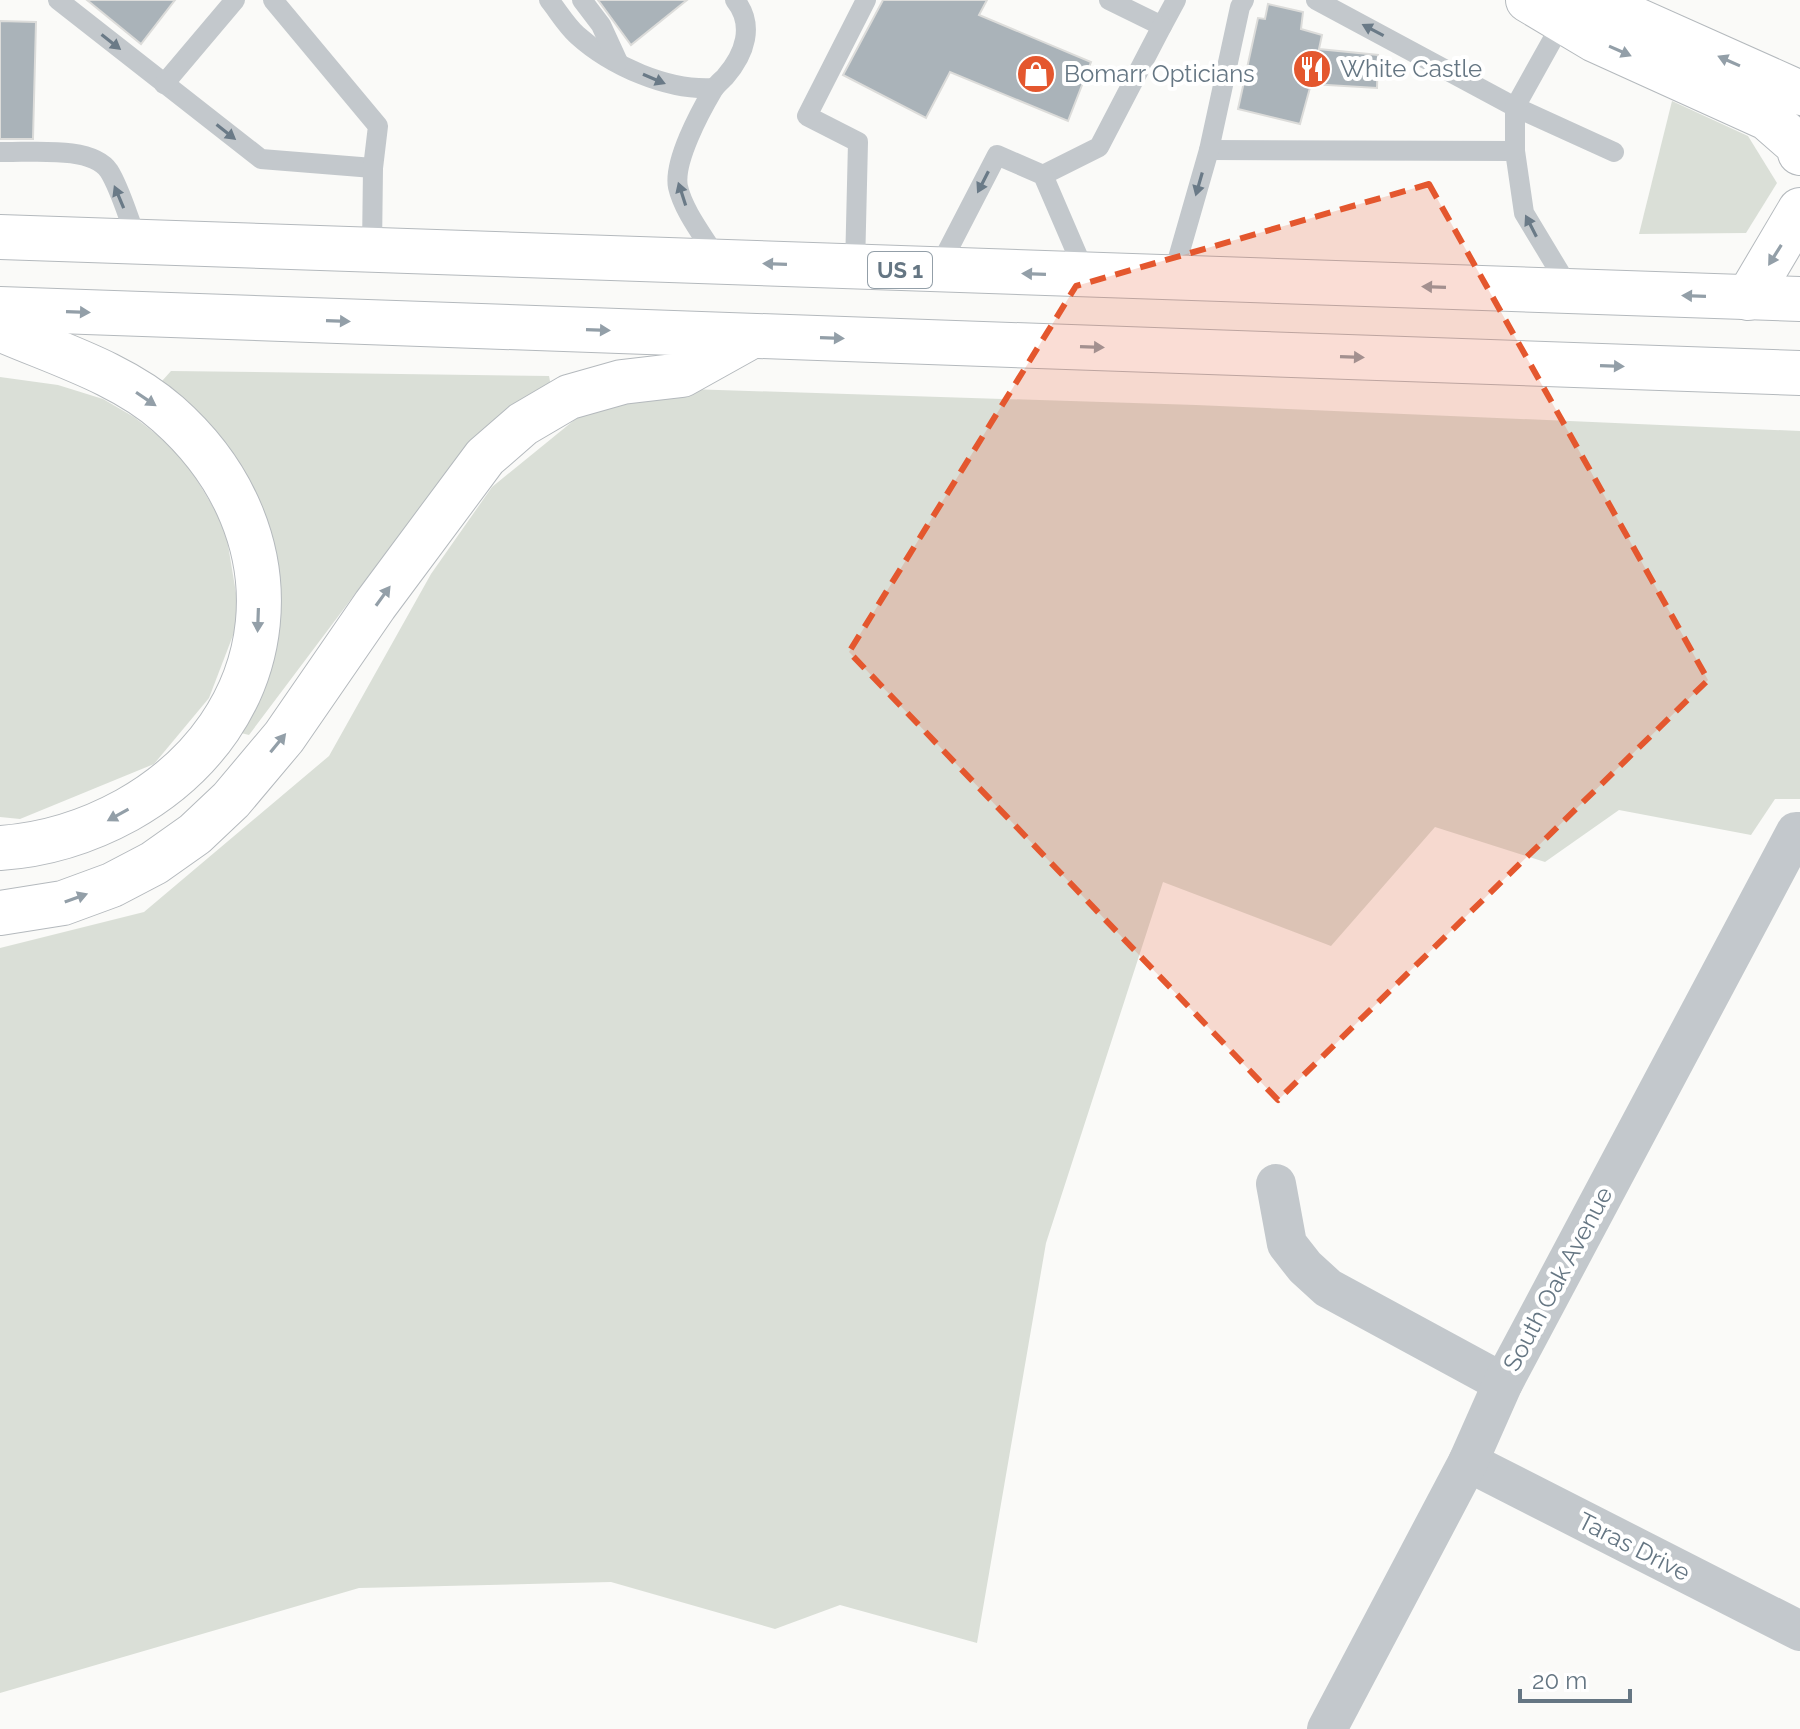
<svg xmlns="http://www.w3.org/2000/svg" width="1800" height="1729" font-family="Raleway,sans-serif">
<rect width="100%" height="100%" fill="#fafaf8"/>
<g fill="#dadfd7">
<path d="M1672 101 1748 136 1777 183 1746 233 1639 234Z"/>
<path d="M171 371 549 376 551 386 464 449 249 735 241 733C250 710 259 688 268 665 271 656 277 646 278 636 293 522 236 457 162 381Z"/>
<path d="M0 377 58 385 103 399 134 417 160 437 188 465 225 527 240 617 209 698 154 764 20 819 0 817Z"/>
<path d="M688 389 1196 405 1800 431V799H1775L1751 835 1619 810 1545 862 1435 827 1331 946 1163 882 1046 1243 977 1643 840 1605 775 1629 611 1582 359 1588 0 1693V948L144 912 329 756 431 574 492 487 594 404Z"/>
</g>
<g fill="#aab3b9" stroke="#dcdcda" stroke-width="2">
<path d="M87 0H175L141 44Z"/>
<path d="M598 0H687L631 45Z"/>
<path d="M883 0H987L979 15 1091 62 1068 121 950 72 926 118 843 75Z"/>
<path d="M1268 4 1303 12 1301 29 1322 35 1319 49 1378 55 1377 88 1311 84 1300 124 1238 109 1258 18 1265 19Z"/>
<path d="M0 21 36 22 33 139H0Z"/>
</g>
<g fill="none" stroke-linecap="round" stroke-linejoin="round">
<g stroke="#b4b9bd" stroke-width="46">
<g id="highway">
<path d="M1528 0 1595 40 1767 118 1798 145 1800 153"/>
<path d="M1592 0 1800 93"/>
<path d="M0 237 1800 299"/>
<path d="M1748 298 1800 210"/>
<path d="M0 309 1800 373"/>
<path d="M0 329C55 353 122 373 168 414 304 534 285 721 127 810 87 832 46 845 0 848"/>
<path d="M0 913 63 903 112 885 154 863 195 834 231 800 284 737 375 605 485 457 523 424 569 397 622 382 682 375 752 336"/>
</g>
</g>
<g stroke="#c3c8cc" stroke-width="20">
<path d="M58 0 261 159 373 168"/>
<path d="M273 0 378 126 373 168 372 248"/>
<path d="M549 0C558 11 566 25 577 35 611 66 668 91 714 88"/>
<path d="M582 0 601 25 618 62"/>
<path d="M1109 0 1162 26 1176 0"/>
<path d="M1316 0 1515 107 1614 152"/>
<path d="M1563 21 1515 107V151L1524 213 1571 291"/>
<path d="M164 84 235 0"/>
<path d="M1209 150 1515 151"/>
<path d="M0 152C29 153 92 145 109 171 121 190 129 221 138 242"/>
<path d="M1043 175 1099 147 1162 26"/>
<path d="M719 262C706 239 684 213 678 187 673 162 700 112 713 90 716 85 721 81 725 77 745 54 755 25 735 0"/>
<path d="M855 268 858 142 807 116 866 0"/>
<path d="M937 271 997 155 1043 175 1086 275"/>
<path d="M1172 279 1209 150 1240 7 1244 0"/>
</g>
<g stroke="#c3c8cc" stroke-width="40">
<path d="M1276 1184 1287 1244 1305 1267 1328 1288 1503 1383"/>
<path d="M1468 1462 1800 1631"/>
<path d="M1327 1729 1468 1462 1503 1383 1796 832H1800"/>
</g>
<use href="#highway" stroke="#fff" stroke-width="44"/>
</g>
<defs><path id="oneway-solid" d="M-6-.8H1V-3.2L6.5 0L1 3.2V.8H-6Z" transform="scale(2)"/></defs>
<g fill="#6a7a87">
<use href="#oneway-solid" transform="translate(1373 30) rotate(-152)"/>
<use href="#oneway-solid" transform="translate(111 42) rotate(38)"/>
<use href="#oneway-solid" transform="translate(654 79) rotate(23)"/>
<use href="#oneway-solid" transform="translate(226 132) rotate(38)"/>
<use href="#oneway-solid" transform="translate(983 182) rotate(117)"/>
<use href="#oneway-solid" transform="translate(1199 184) rotate(106)"/>
<use href="#oneway-solid" transform="translate(682 194) rotate(-108)"/>
<use href="#oneway-solid" transform="translate(119 197) rotate(-113)"/>
<use href="#oneway-solid" transform="translate(1531 226) rotate(-117)"/>
</g>
<g fill="#939fa8">
<use href="#oneway-solid" transform="translate(1620 51) rotate(24)"/>
<use href="#oneway-solid" transform="translate(1729 61) rotate(-156)"/>
<use href="#oneway-solid" transform="translate(1775 255) rotate(122)"/>
<use href="#oneway-solid" transform="translate(775 264) rotate(-178)"/>
<use href="#oneway-solid" transform="translate(1034 274) rotate(-178)"/>
<use href="#oneway-solid" transform="translate(1434 287) rotate(-178)"/>
<use href="#oneway-solid" transform="translate(1694 296) rotate(-178)"/>
<use href="#oneway-solid" transform="translate(78 312) rotate(2)"/>
<use href="#oneway-solid" transform="translate(338 321) rotate(2)"/>
<use href="#oneway-solid" transform="translate(598 330) rotate(2)"/>
<use href="#oneway-solid" transform="translate(832 338) rotate(2)"/>
<use href="#oneway-solid" transform="translate(1092 347) rotate(2)"/>
<use href="#oneway-solid" transform="translate(1352 357) rotate(2)"/>
<use href="#oneway-solid" transform="translate(1612 366) rotate(2)"/>
<use href="#oneway-solid" transform="translate(146 399) rotate(34)"/>
<use href="#oneway-solid" transform="translate(383 596) rotate(-54)"/>
<use href="#oneway-solid" transform="translate(258 620) rotate(92)"/>
<use href="#oneway-solid" transform="translate(278 743) rotate(-51)"/>
<use href="#oneway-solid" transform="translate(118 815) rotate(151)"/>
<use href="#oneway-solid" transform="translate(76 898) rotate(-20)"/>
</g>
<path fill="#e4572e" fill-opacity="0.2" stroke="#e4572e" stroke-width="6" stroke-dasharray="16 10" stroke-linejoin="round" d="M1429 184 1708 680 1278 1100 849 652 1076 286Z"/>
<defs>
<g id="restaurant-disc" transform="scale(2)"><circle r="9.5" fill="#e4572e" stroke="#fff"/><path d="M-5-6h1v4h1v-4h1v4h1v-4h1v5L-1.5 .5V6h-2V.5L-5-1ZM5-6V6H3V1.5H1.5Q1.5-4 5-6Z" fill="#fff"/></g>
<g id="shop-disc" transform="scale(2)"><circle r="9.5" fill="#e4572e" stroke="#fff"/><path d="M-5-2.5h2.3a2.7 3.5 0 0 1 5.4 0H5L5.5 6h-11ZM-1.5-2.5h3a1.5 2.3 0 0 0-3 0Z" fill="#fff"/></g>
</defs>
<g fill-rule="evenodd">
<use href="#restaurant-disc" x="1312" y="69"/>
<use href="#shop-disc" x="1036" y="74"/>
</g>
<g text-anchor="middle" stroke-width="8" stroke-linejoin="round" paint-order="stroke">
<rect fill="#fff" stroke="#939fa8" stroke-width="2" x="868" y="252" width="64" height="36" rx="6"/>
<g font-size="22" font-weight="bold" fill="#657683">
<text x="900" y="278">US 1</text>
</g>
<g font-size="24" fill="#657683" stroke="#fff" text-anchor="start">
<text x="1340" y="77">White Castle</text>
<text x="1064" y="82">Bomarr Opticians</text>
</g>
<g font-size="24" fill="#657683" stroke="#fff">
<text transform="translate(1558 1279) rotate(-62)" y="8">South Oak Avenue</text>
<text transform="translate(1634 1547) rotate(27)" y="8">Taras Drive</text>
</g>
</g>
<path d="M1520 1689v12h110v-12" fill="none" stroke="#657683" stroke-width="4"/>
<text x="1532" y="1689" font-size="24" fill="#657683" stroke="#ffffff" stroke-width="6" paint-order="stroke">20 m</text>
</svg>
